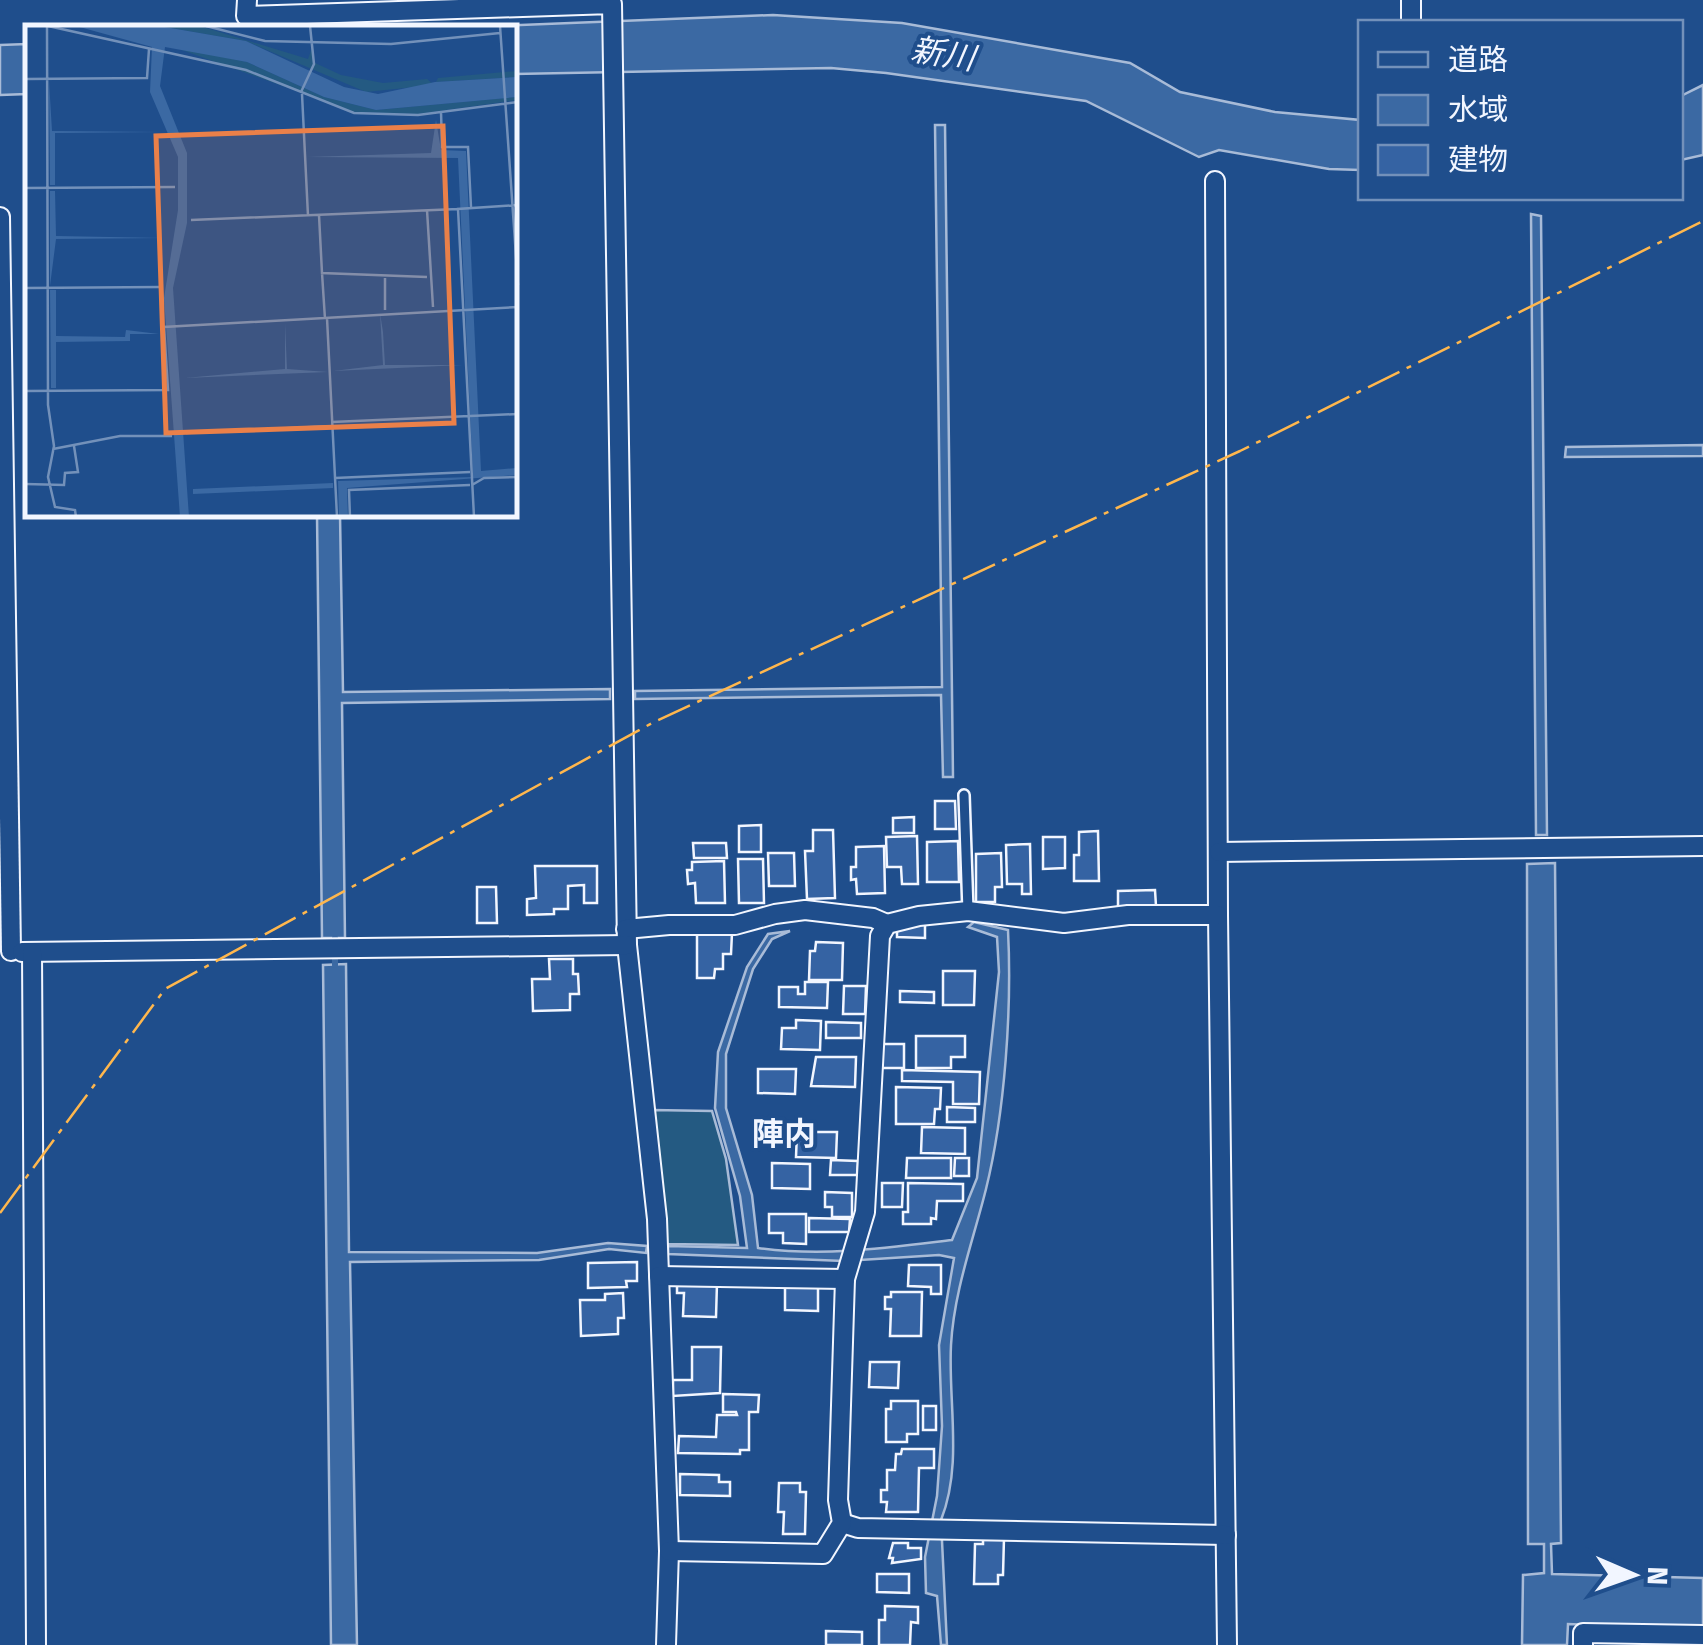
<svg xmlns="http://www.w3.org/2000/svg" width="1703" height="1645" font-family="'Fira Sans','Noto Sans JP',sans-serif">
<rect width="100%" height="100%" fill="#1f4e8c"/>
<path fill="#245a82" stroke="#a8bbd7" stroke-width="2.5" d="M652 1110 712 1111 726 1159 738 1245 665 1244Z"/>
<g fill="#3b69a3" stroke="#a8bbd7" stroke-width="2.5">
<path d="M773 15 902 23 1130 63 1180 92 1275 112 1360 120V170L1329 169 1219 150 1199 157 1086 101 886 73 831 68 515 74V28H446Z"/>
<path d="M27 44V94L0 95V45Z"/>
<path d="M1703 85V155L1681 160V96Z"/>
<path d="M935 125H945L953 777H943L941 695 635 699V691L942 687Z"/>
<path d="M1531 214 1541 216 1547 835H1536Z"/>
<path d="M1703 445V456L1565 457 1566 447Z"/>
<path d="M317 515H340L343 692 610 689V699L342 703 345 938H322Z"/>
<path d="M1555 863 1561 1543 1551 1544 1552 1574 1703 1578V1629L1568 1624 1567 1645H1522L1523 1575 1544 1573V1544H1528L1527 864Z"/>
<path d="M974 922 1008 930C1012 1009 1005 1112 986 1189 973 1241 954 1291 951 1345 948 1402 963 1465 941 1520L947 1645H941L937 1596 926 1593 925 1557 937 1496 942 1426 939 1345 954 1258 939 1255 844 1261 668 1254V1246L747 1248 740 1196 715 1108 718 1052 747 967 768 934 790 931 772 939 753 969 726 1054V1108L752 1195 758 1248C824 1257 886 1248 952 1240L977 1178 999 972 997 937 968 927Z"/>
<path d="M346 964 349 1252 537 1253 608 1243 647 1246 646 1253 609 1249 539 1260 350 1262 357 1645H331L323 965Z"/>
</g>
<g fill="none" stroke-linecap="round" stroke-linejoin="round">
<path stroke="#3b69a3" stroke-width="6" d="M335 965V938"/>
</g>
<g fill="#3563a3" stroke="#f2f6ff" stroke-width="2.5">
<path d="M935 801H955L956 829H935Z"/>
<path d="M914 817V833H893V818Z"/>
<path d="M761 825V852H739V826Z"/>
<path d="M813 830H833L835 898 807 899 805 851H813Z"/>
<path d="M1098 831 1099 881H1074V855H1079V832Z"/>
<path d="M917 836 918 884H902L901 867H887L886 837Z"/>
<path d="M1043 837H1065V868L1043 869Z"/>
<path d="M958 841 959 882H927V842Z"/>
<path d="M693 843H726L727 858H694Z"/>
<path d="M1030 844 1031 894H1022V884H1007L1006 845Z"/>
<path d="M884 846 885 893 857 894 856 879 851 880V867H856V847Z"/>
<path d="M768 853H794L795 886H769Z"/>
<path d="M1001 853 1002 887H995V902H976V854Z"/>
<path d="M738 859H763L764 903H739Z"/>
<path d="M724 861 725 903H696L695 883 688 884 687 870H692V862Z"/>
<path d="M535 866H597V903H584V885L568 886V909H554V914L527 915V899L536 898Z"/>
<path d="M477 887H496L497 923H477Z"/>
<path d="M1155 890 1156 906 1118 907V891Z"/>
<path d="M897 924H925V938L897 937Z"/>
<path d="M697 932 732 933 731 954H723V969H715L714 978H697Z"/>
<path d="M816 942 843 943 842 980H809L810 951H815Z"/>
<path d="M549 959H573V974H578L579 994H570V1010L533 1011 532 979H550Z"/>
<path d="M943 971H975L974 1005H943Z"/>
<path d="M805 982H828L827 1008 779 1007V987H798V994H805Z"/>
<path d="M844 986H866L865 1014H843Z"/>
<path d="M900 991 934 992V1003L900 1002Z"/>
<path d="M796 1020 821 1021 820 1050 781 1049 782 1028H796Z"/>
<path d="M826 1022 861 1023V1038H826Z"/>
<path d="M916 1036H965V1057H951V1068H916Z"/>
<path d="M883 1044H904V1068H882Z"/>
<path d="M816 1057H856L855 1087 811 1086Z"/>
<path d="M758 1069H796L795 1094 758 1093Z"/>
<path d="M902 1070 980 1072 979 1104H953V1082L902 1081Z"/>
<path d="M896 1087 941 1088 940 1109H935L934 1124H896Z"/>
<path d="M947 1107 975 1108V1122H947Z"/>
<path d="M922 1127 965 1128V1154L921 1153Z"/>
<path d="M797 1132H837L836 1158 796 1157Z"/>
<path d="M907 1158H951V1178H906Z"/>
<path d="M955 1158H969V1176H954Z"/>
<path d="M831 1160 858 1161 857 1175H830Z"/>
<path d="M772 1163 810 1164V1189L772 1188Z"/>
<path d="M882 1183H903L902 1207H882Z"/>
<path d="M908 1183 963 1184V1201H937L936 1219 931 1218V1224H903V1212H908Z"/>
<path d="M825 1192 852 1193V1217H832V1207H825Z"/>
<path d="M769 1214H806V1244L783 1243V1233H769Z"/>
<path d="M809 1218 850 1219 849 1232H809Z"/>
<path d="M637 1262V1281H626L627 1287 588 1288V1263Z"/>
<path d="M909 1265H941V1294H931V1287L908 1286Z"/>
<path d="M677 1282 717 1283 716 1317 683 1316 684 1293H677Z"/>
<path d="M785 1286 818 1287V1311L785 1310Z"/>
<path d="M891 1292H922L921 1336H890L891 1309H885V1297H891Z"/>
<path d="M623 1293 624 1318H618V1334L581 1336 580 1300H605V1294Z"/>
<path d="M692 1347H721L720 1393 673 1396V1380H692Z"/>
<path d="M870 1362H899L898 1388 869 1387Z"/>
<path d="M723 1394 759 1395 758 1412H749V1450H740V1454L678 1453 679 1436 716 1437 717 1415H737L736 1412H723Z"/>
<path d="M891 1401H918V1434H907V1442H886V1409H891Z"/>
<rect x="923" y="1406" width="13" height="24"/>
<path d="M902 1449H934V1468H919L918 1512H886L887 1502H881V1490H887V1470H895L896 1454H901Z"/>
<path d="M680 1474 719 1475V1482H730V1496L680 1495Z"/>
<path d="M779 1483H800V1492H806L805 1534H783L784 1512H778Z"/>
<path d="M983 1538H1004L1003 1575H998V1584H974L975 1544H983Z"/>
<path d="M893 1543H908V1548H921V1559L892 1563 893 1558H889Z"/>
<path d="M877 1574H909V1593L877 1592Z"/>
<path d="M885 1606 918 1607V1623L911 1622 910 1645H879V1620H885Z"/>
<path d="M826 1631 862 1632V1645H826Z"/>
</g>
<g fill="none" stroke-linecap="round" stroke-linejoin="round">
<g stroke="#f2f6ff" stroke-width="14">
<path id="service" d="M964 795 968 911"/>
</g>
<g stroke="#f2f6ff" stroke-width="22">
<g id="minor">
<path d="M247 0 246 16 612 4 627 945 657 1219 669 1551 666 1645"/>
<path d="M1411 22V0"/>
<path d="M1215 181 1218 915 1227 1645"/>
<path d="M0 217 11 951"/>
<path d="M1219 852 1703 846"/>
<path d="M626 929 669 925H735L775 914 805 910 873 918 887 924"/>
<path d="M22 952 627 945"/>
<path d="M32 952 36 1645"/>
<path d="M659 1276 845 1279"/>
<path d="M842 1523 858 1528 1226 1535"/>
<path d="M669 1551 823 1554 842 1523 838 1500 845 1279 865 1212 880 936 887 924 919 916 968 911 1064 923 1128 915H1218"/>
<path d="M1583 1645V1633L1703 1635"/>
</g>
</g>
<use href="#service" stroke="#1f4e8c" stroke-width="9"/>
<use href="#minor" stroke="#1f4e8c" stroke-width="18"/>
<path stroke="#ffb74d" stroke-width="2.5" stroke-dasharray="35 8 5 8" stroke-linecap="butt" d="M0 1213 165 989 654 722 1240 451 1703 221"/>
</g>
<g text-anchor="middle" stroke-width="8" stroke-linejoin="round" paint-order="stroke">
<g font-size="32" font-style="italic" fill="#f2f6ff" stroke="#1f4e8c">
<text transform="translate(943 54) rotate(9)" y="11">新川</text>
</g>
<g font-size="32" font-weight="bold" fill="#f2f6ff" stroke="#1f4e8c">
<text x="784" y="1145">陣内</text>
</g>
</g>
<g transform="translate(25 25)">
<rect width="492" height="492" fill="#1f4e8c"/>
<path d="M134 1 178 2 283 34 288 20V37L316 50 358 58 402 54 409 60 341 67 221 16ZM143 20 222 37 299 72 351 85 491 72 492 75 393 89 330 87ZM492 46V52L411 57 413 53Z" fill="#245a82"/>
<path d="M51 1H134L221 16 319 62 353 69 410 57 492 52V72L351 85 299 72 222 37 140 22 135 61 162 128V198L148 263 164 492H155L139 273 153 185V132L125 67 127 22ZM24 56 27 106 138 107 30 108V160H25ZM411 95 416 125 441 126 456 446 492 443V450L322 463 323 492H314L313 456 448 452 433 133 282 132 406 128ZM25 166H30L31 211 138 213 31 214 25 261ZM25 265H31V311L100 312 101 305 134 309H105V316L31 317V363H26ZM355 288 358 307 360 340H438L308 346 358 340ZM260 298 262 344 303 347 160 353 260 344ZM308 458V463L168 469V464Z" fill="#3b69a3"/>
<path fill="none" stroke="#7391ba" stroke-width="2.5" d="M22 1 23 380 29 421 23 452 30 482 50 485 51 492M23 1 221 45 329 88 393 90 493 77M181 1 240 16 366 19 475 8M475 1 493 260M0 54 122 53 124 24M276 67 289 39 285 1M277 69 283 191M416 86 417 122H443L446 182M0 163 150 162M402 185 408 282M294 190 297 248 402 252M166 195 433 184M297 248 300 294M360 253V285M0 263 136 262M302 293 312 492M0 366 143 365 139 302 493 282M307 397 493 389M161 408 307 401M28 424 95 411H147M310 453 445 447M0 459 39 460 40 448 53 447 49 421M447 460 459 453 493 452M325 492 324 465 445 460M449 492 433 184 493 180"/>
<path fill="#ea8049" fill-opacity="0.15" stroke="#ea8049" stroke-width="5" d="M418 101 429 398 141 408 131 111Z"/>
<rect width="492" height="492" fill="none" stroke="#f2f6ff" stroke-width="5"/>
</g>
<rect x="1358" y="20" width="325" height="180" fill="#1f4e8c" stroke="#7391ba" stroke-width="2.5"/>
<rect x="1378" y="52" width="50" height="15" fill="#1f4e8c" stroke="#7391ba" stroke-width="2.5"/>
<text x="1448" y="70" font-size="30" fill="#f2f6ff">道路</text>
<rect x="1378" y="95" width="50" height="30" fill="#3b69a3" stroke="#7391ba" stroke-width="2.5"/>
<text x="1448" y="120" font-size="30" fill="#f2f6ff">水域</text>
<rect x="1378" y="145" width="50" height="30" fill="#3563a3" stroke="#7391ba" stroke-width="2.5"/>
<text x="1448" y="170" font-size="30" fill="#f2f6ff">建物</text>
<g transform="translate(1633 1575) rotate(92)" stroke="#1f4e8c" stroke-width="8" paint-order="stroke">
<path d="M0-8L18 38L0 25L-18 38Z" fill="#f2f6ff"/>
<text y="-15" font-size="28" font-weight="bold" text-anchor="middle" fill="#f2f6ff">N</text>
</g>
</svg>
